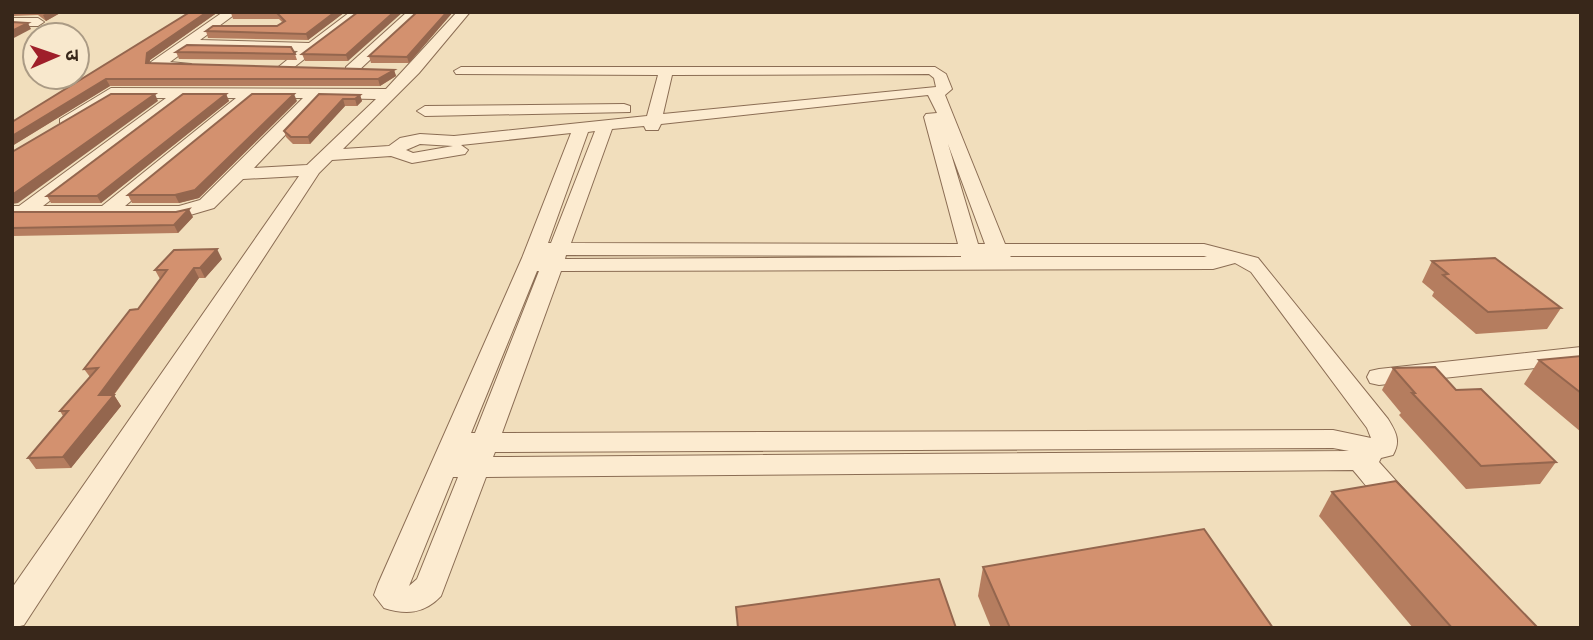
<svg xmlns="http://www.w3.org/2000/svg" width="1593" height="640" font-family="'Crimson Pro','Noto Sans Devanagari',serif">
<rect width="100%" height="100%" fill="#f1debc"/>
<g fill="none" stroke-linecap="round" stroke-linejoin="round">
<g stroke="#8b6d54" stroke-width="2">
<g id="street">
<path d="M223 12H238L200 40 309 43 350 12H364L288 72 276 69 298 51 189 48 170 62 191 64V70L151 68V62Z"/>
<path d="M407 12H421L356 73H346V67Z"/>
<path d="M457 12H470L419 73 343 149 389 146 400 138 420 134 454 136 647 116 658 75 456 74 454 71 461 67H935L946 74 952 89 945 95 1005 244H1204L1258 258 1388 419C1396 432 1401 441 1393 455L1381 458 1379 462 1416 503 1412 511C1388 519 1368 487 1353 470L486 477 441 596C424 614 406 615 384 608L374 595 378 584 522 258 571 133 461 145 468 150 465 154 412 163 391 156 332 160 319 173 24 625 12 628V588L299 176 243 179 214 208 180 218H12V206H19L166 98H114L72 125H60V119L111 88 386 89ZM929 74 934 78 936 87 663 114 672 75ZM928 95 937 113 926 114 924 117 958 244 571 243 612 129 644 126 646 130H658L661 124ZM185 98H236L102 206H43ZM254 98H303L200 200 179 206H125ZM320 98 376 99 307 165 254 168ZM595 131 551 243H548L588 132ZM420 144 453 146 413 153 406 150ZM948 144 985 244H978ZM566 255 961 256V257L565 259ZM1010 256H1204L1207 257H1011ZM1235 263 1251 272 1367 428 1371 438 1333 430 502 433 561 271 1213 269ZM537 271H539L475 433H471ZM1333 448 1349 451 493 457 495 452ZM453 477H458L417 579 409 586Z"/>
<path d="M12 18H38L44 22 38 26H12Z"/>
<path d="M624 104 630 106V112L425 116 417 111 425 106Z"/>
<path d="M1581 347V363L1379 385 1370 383 1367 377 1370 371 1379 369Z"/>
</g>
</g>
<use href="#street" fill="#fcebd0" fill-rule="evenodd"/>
</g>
<g fill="#b57d5f">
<path d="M12 12H62L46 21 38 15 12 16Z"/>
<path d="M190 12H218L150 60 149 63 394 70 396 76 380 86H110L12 146V122Z"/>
<path d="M232 12H345L308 40 208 38 206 31 277 26 283 23 279 19H233L231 13Z"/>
<path d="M358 12 348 61H305L302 54Z"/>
<path d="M417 12H453L409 63H371L369 56Z"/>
<path d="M176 52 295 54 297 60 179 59Z"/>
<path d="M226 94 229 101 101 203H51L47 196Z"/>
<path d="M319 94 360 95 362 101 357 106H345L310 144H293L286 137 284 131Z"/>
<path d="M297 101 199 198 179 203H132L128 195Z"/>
<path d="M12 212 193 217 178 233 13 236Z"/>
<path d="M222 259 205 278H199L114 395 121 406 71 468 36 469 28 458 63 416 60 411 90 377 84 369 138 309 160 279 155 270Z"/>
<path d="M1432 261 1561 308 1547 329 1476 334 1432 296 1434 292 1422 282Z"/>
<path d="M1581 356V432L1524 384 1539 360Z"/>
<path d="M1393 368 1456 390 1556 462 1540 484 1466 489 1399 415 1401 413 1382 390Z"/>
<path d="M1332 492 1538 628H1413L1319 516Z"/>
<path d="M983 567 1273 628H991L978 596Z"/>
</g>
<g fill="#94664e">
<path d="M49 12H62L46 21 43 15Z"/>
<path d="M207 12H218L150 60 149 70 146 63 147 53Z"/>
<path d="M335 12H345L308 40 306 34Z"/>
<path d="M394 12H403L348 61 346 55Z"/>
<path d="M447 12H453L409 63 407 57Z"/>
<path d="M28 23 31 29 12 39V31Z"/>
<path d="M394 70 396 76 380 86 378 79Z"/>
<path d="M106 79 110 86 12 146V136Z"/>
<path d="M155 94 158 101 18 203 12 204V195Z"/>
<path d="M226 94 229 101 101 203 97 196Z"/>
<path d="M294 94 297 101 199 198 179 203 175 195Z"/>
<path d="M360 95 362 101 357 106 355 99Z"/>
<path d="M343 99 345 106 310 144 308 137Z"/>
<path d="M189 209 193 217 178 233 174 225Z"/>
<path d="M217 249 222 259 205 278 200 268Z"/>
<path d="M194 268 199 278 109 401 114 395 121 406 71 468 63 457 99 395Z"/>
</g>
<g fill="#d3916f" stroke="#94664e" stroke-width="2">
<path d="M190 12H207L147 53 146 63 394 70 378 79H106L12 136V122Z"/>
<path d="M232 12H335L306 34 206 31 213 26H277L285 21 277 13H231Z"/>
<path d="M358 12H394L346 55 302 54Z"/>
<path d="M417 12H447L407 57 369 56Z"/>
<path d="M12 22 28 23 12 31Z"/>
<path d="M187 45 291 47 295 54 176 52Z"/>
<path d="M111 94H155L12 195V152Z"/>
<path d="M183 94H226L97 196H47Z"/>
<path d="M252 94H294L195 190 175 195H128Z"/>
<path d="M319 94 360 95 355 99H343L308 137H291L284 131Z"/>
<path d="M189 209 174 225 12 228V212H176Z"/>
<path d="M217 249 200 268H194L99 395H114L63 457 28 458 68 411H60L98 368 84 369 130 310 138 309 167 270H155L174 250Z"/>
<path d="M1495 258 1561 308 1488 312 1443 275 1448 274 1432 261Z"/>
<path d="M1581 356V393L1539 360Z"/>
<path d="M1435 367 1456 390 1481 389 1556 462 1481 466 1412 393H1415L1393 368Z"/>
<path d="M1396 481 1538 628H1452L1332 492Z"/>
<path d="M1204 529 1273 628H1010L983 567Z"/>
<path d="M939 579 956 628H738L736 607Z"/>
</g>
<rect width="1593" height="640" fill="none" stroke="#38271a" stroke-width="28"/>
<g transform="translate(56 56) rotate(88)"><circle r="33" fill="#f8e8cd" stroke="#ab9b85" stroke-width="2"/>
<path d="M0-5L12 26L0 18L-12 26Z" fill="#9f1f2a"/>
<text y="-10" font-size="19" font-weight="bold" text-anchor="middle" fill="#38271a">उ</text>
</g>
</svg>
